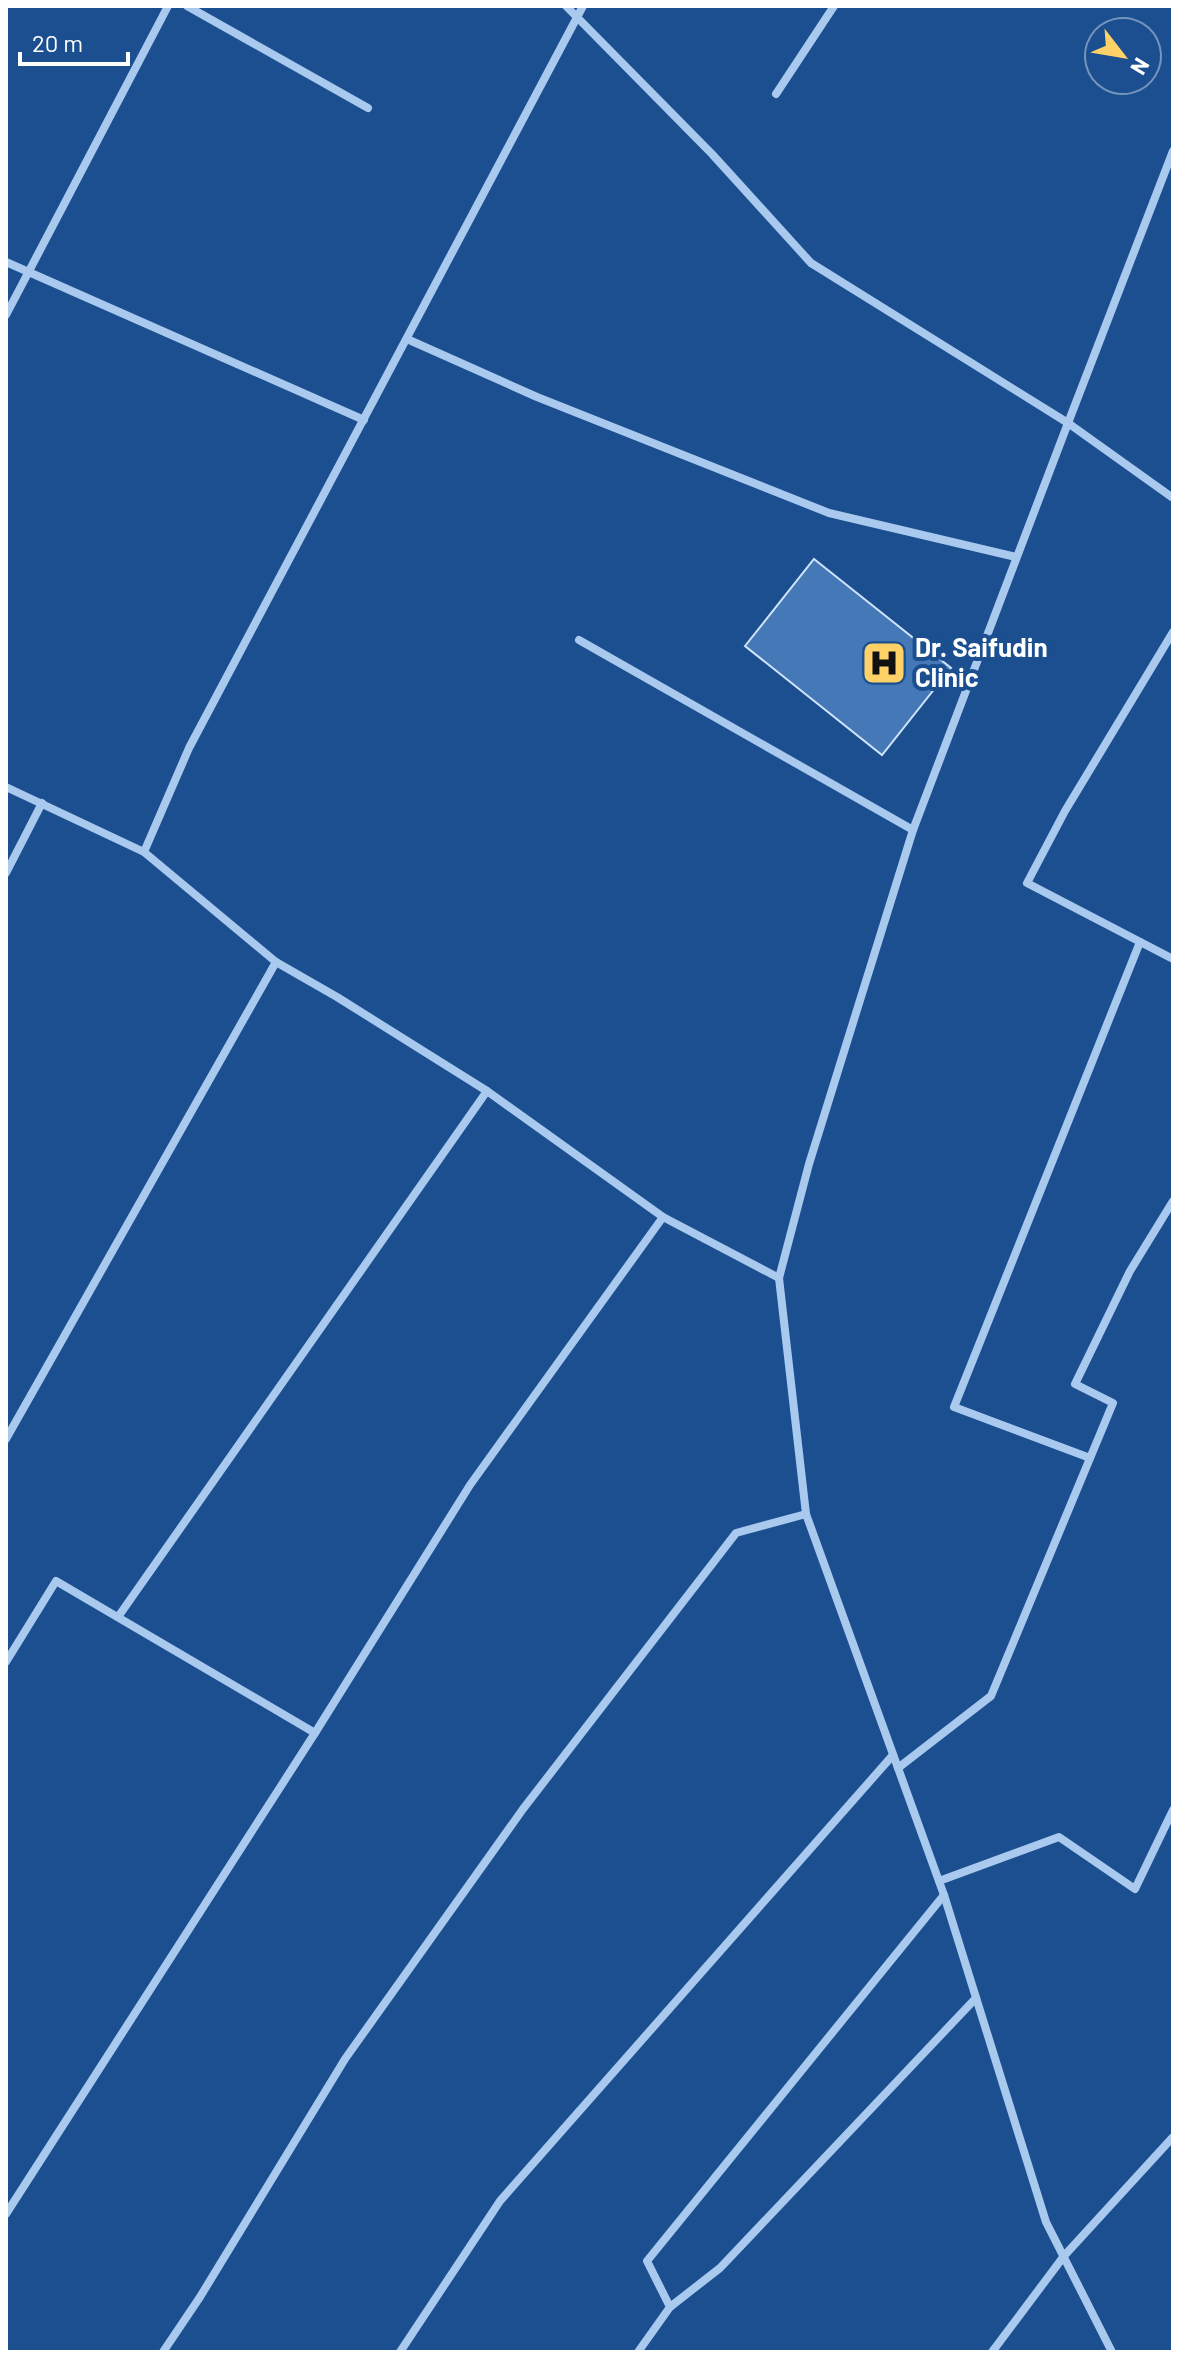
<svg xmlns="http://www.w3.org/2000/svg" width="1179" height="2358" font-family="Barlow,sans-serif">
<rect width="100%" height="100%" fill="#1b4f8f"/>
<path fill="#4478b7" stroke="#cfe3fa" stroke-width="2" d="M814 559 951 668 882 755 745 646Z"/>
<g fill="none" stroke-linecap="round" stroke-linejoin="round">
<g stroke="#a9c9ee" stroke-width="8">
<path d="M187 6 368 108"/>
<path d="M566 6 712 154 811 263 1068 423 913 830 809 1164 779 1278 806 1514 944 1895 1046 2222 1112 2352"/>
<path d="M776 94 834 6"/>
<path d="M1173 151 1068 423 1173 498"/>
<path d="M6 262 364 420"/>
<path d="M6 315 168 6"/>
<path d="M407 339 537 397 829 513 1016 557"/>
<path d="M1173 632 1065 811 1027 883 1173 959"/>
<path d="M579 640 913 830"/>
<path d="M6 787 144 852 276 962 337 997 487 1091 663 1217 779 1278"/>
<path d="M144 852 189 748 583 6"/>
<path d="M6 873 42 803"/>
<path d="M6 1439 276 962"/>
<path d="M1090 1458 954 1407 1140 942"/>
<path d="M118 1617 487 1091"/>
<path d="M6 1662 56 1581 315 1733"/>
<path d="M898 1768 991 1696 1113 1403 1075 1384 1130 1271 1173 1201"/>
<path d="M939 1881 1059 1837 1135 1889 1173 1810"/>
<path d="M6 2214 315 1733 470 1485 663 1217"/>
<path d="M670 2307 647 2261 944 1895"/>
<path d="M163 2352 200 2297 345 2059 523 1809 736 1533 806 1514"/>
<path d="M400 2352 500 2201 893 1755"/>
<path d="M638 2352 670 2307 720 2268 976 1998"/>
<path d="M992 2352 1064 2256 1173 2137"/>
</g>
</g>
<defs>
<g id="hospital-square" transform="scale(2.3)"><rect x="-9" y="-9" width="18" height="18" rx="4" fill="#ffd166" stroke="#1b4f8f"/><path d="M-5-5h3v3.5h4V-5h3V5h-3V1.5h-4V5h-3Z" fill="#111"/></g>
</defs>
<g fill-rule="evenodd">
<use href="#hospital-square" x="884" y="663"/>
</g>
<g text-anchor="middle" stroke-width="8" stroke-linejoin="round" paint-order="stroke">
<g font-size="26" font-weight="bold" fill="#fff" stroke="#1b4f8f" text-anchor="start">
<text x="915" y="657">Dr. Saifudin<tspan x="915" dy="30">Clinic</tspan></text>
</g>
</g>
<rect width="1179" height="2358" fill="none" stroke="#ffffff" stroke-width="16"/>
<g transform="translate(1123 56) rotate(121)"><circle r="38" fill="#1b4f8f" stroke="#7695bc" stroke-width="2"/>
<path d="M0-6L14 30L0 20L-14 30Z" fill="#ffd166"/>
<text y="-12" font-size="22" font-weight="bold" text-anchor="middle" fill="#ffffff">N</text>
</g>
<path d="M20 52v12h108v-12" fill="none" stroke="#ffffff" stroke-width="4"/>
<text x="32" y="52" font-size="24" fill="#ffffff" stroke="#1b4f8f" stroke-width="6" paint-order="stroke">20 m</text>
</svg>
